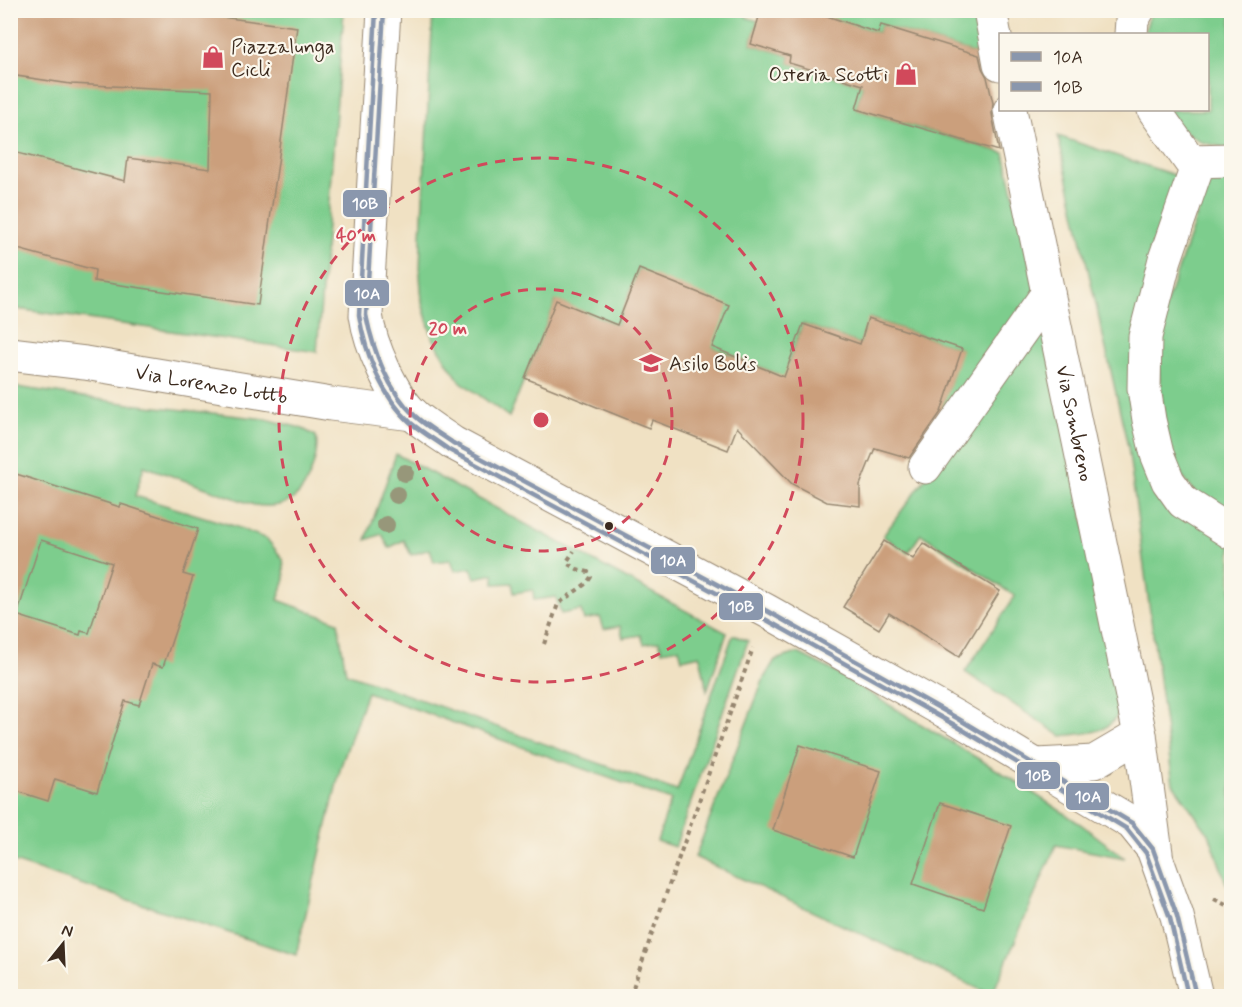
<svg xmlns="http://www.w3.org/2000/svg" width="1242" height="1007" font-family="Mynerve,sans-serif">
<rect width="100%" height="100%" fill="#fbf7ec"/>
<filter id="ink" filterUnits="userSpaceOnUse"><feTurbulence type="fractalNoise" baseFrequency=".0167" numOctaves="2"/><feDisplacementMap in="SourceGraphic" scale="12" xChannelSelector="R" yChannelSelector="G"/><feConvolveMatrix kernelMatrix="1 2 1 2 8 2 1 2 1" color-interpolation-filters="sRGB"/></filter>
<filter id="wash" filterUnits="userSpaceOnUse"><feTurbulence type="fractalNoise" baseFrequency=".008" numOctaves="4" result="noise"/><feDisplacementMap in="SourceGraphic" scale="24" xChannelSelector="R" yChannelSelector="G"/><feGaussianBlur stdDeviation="1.35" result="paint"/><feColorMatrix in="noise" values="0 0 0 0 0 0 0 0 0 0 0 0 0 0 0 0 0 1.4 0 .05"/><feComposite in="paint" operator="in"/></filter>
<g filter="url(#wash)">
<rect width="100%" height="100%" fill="#f0e1c3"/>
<g fill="#7dcd8d" stroke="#5c7c56" stroke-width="1.5">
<path d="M11 11H344L317 352 11 308Z"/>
<path d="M433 11H747L746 17 758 21 751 44 790 56 789 63 863 85 856 109 1004 153 1038 299 933 436 961 349 869 318 860 344 803 324 789 362 802 367 755 430 777 374 712 347 639 269 617 325 556 301 509 417 460 381 448 364 432 336 422 303 420 275 421 237Z"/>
<path d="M810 11H973L982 56 881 25 878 33Z"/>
<path d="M1151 11H1231V149L1201 142 1178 127 1161 110H1208V34H1144Z"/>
<path d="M1058 136 1183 178 1137 439 1231 545V887L1226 883 1210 836 1173 784 1128 447Z"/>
<path d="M1231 173V518L1194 492 1168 458 1155 336 1207 186 1222 177Z"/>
<path d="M1042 320 1123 705C1110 736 1091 732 1061 736L965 672 1015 596 921 534 908 553 883 536Z"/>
<path d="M10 386 130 404 266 419 301 428 316 436C318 448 316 457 312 469 302 499 286 510 254 505L144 466 135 496 234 526 267 539 283 559 285 579 278 600 338 622 346 673 677 791 733 635 748 641 675 847 657 841 671 800 367 692 341 766 296 955 11 861Z"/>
<path d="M396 454 727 633 707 691 700 655 682 659 679 648 662 651 659 641 644 644 641 635 623 638 620 626 604 629 600 617 584 620 581 610 561 614 556 597 534 600 533 590 514 593 512 583 494 584V574L475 578 471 568 455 571 451 560 434 562 430 549 411 555 404 540 389 548 382 534 366 540Z"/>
<path d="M798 653 828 668 1012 779 1082 825 1125 858 1056 845 992 995 695 857 764 678 775 660Z"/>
</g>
<g id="blocks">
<g fill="#cb9f7c">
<path d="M10 10H168L297 27 258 305 94 281 95 270 10 247V151L125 181 128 158 210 169 212 91 71 84 10 75Z"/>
<path d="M761 10H809L878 33 881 25 979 55 982 68 987 77 993 103 992 114 999 151 856 109 863 85 789 63 790 56 751 44Z"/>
<path d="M639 269 729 305 712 347 784 377 803 324 860 344 868 318 962 349 941 412 909 458 875 448 860 485V506L827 502 792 484 737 427 728 450 652 420 649 428 525 378 556 300 617 325Z"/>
<path d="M10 472 120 507 121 504 198 529 183 574 193 577 163 667 152 664 139 705 125 701 97 792 55 779 48 801 10 789V613L80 635 81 631 89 633 112 563 41 540 18 612 10 611Z"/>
<path d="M884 541 913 559 923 543 1000 591 959 657 889 613 879 629 843 607Z"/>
<path d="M800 745 881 771 853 857 773 830Z"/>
<path d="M940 803 1011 826 983 908 913 884Z"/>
</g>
</g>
</g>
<g filter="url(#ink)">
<use href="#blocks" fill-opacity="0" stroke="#968670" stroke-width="1.5"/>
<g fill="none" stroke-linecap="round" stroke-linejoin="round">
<g stroke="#968670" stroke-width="35">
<g id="minor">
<path d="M384 10 366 315C370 344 392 396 415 416 427 426 440 434 453 443L767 611 957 718 1132 823 1153 849 1177 916 1196 996"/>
<path d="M990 10 1000 64"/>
<path d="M1131 34 1132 20 1138 10"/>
<path id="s1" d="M1010 110 1140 735 1156 853"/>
<path d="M1154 110 1190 161 1232 160"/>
<path d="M1199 161 1165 259 1145 337 1144 388 1149 420 1157 454 1168 481 1183 502 1232 533"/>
<path id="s2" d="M10 354 85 363 331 404 413 414"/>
<path d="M925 467 1048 293"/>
<path d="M1037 765 1094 762 1140 735"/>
</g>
</g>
<g stroke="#968670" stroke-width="4" stroke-dasharray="4.5 4.5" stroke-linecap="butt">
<path d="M544 644 558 604 587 583 591 577 588 572 577 569 568 564V560L574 551"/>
<path d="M1214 899 1232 908"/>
<path d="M630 996 753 648"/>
</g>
<use href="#minor" stroke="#fff" stroke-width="33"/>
<g stroke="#fbf7ec" stroke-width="9">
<path id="bus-1" d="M384 10 366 315C373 350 388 391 415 416 426 426 440 434 453 443L767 611 957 718 1132 823 1153 849 1177 916 1196 996"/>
</g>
<g stroke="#fbf7ec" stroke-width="9">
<path id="bus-2" d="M376 10 359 315C365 353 382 397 411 423 423 433 437 441 449 450L763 618 953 724 1127 829 1146 853 1170 918 1188 996"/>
</g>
<use href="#bus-1" stroke="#8a97ad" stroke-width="4.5"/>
<use href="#bus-2" stroke="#8a97ad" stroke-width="4.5"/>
</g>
<g fill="#97977a">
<circle cx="405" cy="473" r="9"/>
<circle cx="397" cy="495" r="9"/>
<circle cx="386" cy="525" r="9"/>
</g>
</g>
<g fill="none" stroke="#d1495b" stroke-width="3" stroke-dasharray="10 8">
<circle cx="541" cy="420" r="131"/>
<circle cx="541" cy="420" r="262"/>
</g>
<defs>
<g id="shop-bare" transform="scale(1.8)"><path d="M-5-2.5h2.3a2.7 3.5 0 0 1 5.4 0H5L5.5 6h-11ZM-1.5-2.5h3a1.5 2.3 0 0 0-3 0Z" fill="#d1495b" stroke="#fbf7ec" stroke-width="2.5" paint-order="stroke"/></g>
<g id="school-bare" transform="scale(1.8)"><path d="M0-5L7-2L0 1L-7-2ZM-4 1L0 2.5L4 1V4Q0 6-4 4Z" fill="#d1495b" stroke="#fbf7ec" stroke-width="2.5" paint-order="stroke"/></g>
</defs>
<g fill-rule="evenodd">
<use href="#shop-bare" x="213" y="57"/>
<use href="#shop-bare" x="906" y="74"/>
<use href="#school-bare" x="651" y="363"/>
</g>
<circle fill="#3b2a1e" stroke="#fbf7ec" stroke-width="2" cx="609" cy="526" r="5"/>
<g text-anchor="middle" stroke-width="4.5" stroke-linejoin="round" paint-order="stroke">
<g font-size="20" fill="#3b2a1e" stroke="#fbf7ec" text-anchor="start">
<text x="231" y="53">Piazzalunga<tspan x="231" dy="23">Cicli</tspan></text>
<text x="888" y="81" text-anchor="end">Osteria Scotti</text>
<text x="669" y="370">Asilo Bolis</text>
</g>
<g font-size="20" fill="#3b2a1e" stroke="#fbf7ec">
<text dy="7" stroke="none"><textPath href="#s2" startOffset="204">Via Lorenzo Lotto</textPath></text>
<text dy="7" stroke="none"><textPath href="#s1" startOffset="320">Via Sombreno</textPath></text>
</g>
</g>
<circle cx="541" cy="420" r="9" fill="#d1495b" stroke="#fbf7ec" stroke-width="3"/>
<g font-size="18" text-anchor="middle" font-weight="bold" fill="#d1495b" stroke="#fbf7ec" stroke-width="4.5" stroke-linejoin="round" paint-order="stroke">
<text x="356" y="241">40 m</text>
<text x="448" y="334">20 m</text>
</g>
<g stroke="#fbf7ec" stroke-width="2">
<rect x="342" y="189" width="46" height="29" rx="6" fill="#8a97ad"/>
<rect x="344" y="279" width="46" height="28" rx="6" fill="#8a97ad"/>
<rect x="650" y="546" width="46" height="29" rx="6" fill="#8a97ad"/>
<rect x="718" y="592" width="46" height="29" rx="6" fill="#8a97ad"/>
<rect x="1016" y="761" width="45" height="29" rx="6" fill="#8a97ad"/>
<rect x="1065" y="782" width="45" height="29" rx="6" fill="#8a97ad"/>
</g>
<g font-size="16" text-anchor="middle" font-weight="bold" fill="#fff">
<text x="365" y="209">10B</text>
<text x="367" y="299">10A</text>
<text x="673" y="566">10A</text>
<text x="741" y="612">10B</text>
<text x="1038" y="781">10B</text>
<text x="1088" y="802">10A</text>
</g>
<rect width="1242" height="1007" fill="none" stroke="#fbf7ec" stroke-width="36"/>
<rect x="999" y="33" width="210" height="78" fill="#fbf7ec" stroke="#aea59a" stroke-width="1.5"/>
<rect x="1011" y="52" width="30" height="9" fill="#8a97ad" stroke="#aea59a" stroke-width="1.5"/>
<text x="1053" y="63" font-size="18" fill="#3b2a1e">10A</text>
<rect x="1011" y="82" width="30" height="9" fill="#8a97ad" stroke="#aea59a" stroke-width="1.5"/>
<text x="1053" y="93" font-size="18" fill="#3b2a1e">10B</text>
<g transform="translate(63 944) rotate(18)" stroke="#fbf7ec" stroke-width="4.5" paint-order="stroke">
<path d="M0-4.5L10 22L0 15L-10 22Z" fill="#3b2a1e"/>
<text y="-9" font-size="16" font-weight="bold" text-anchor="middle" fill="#3b2a1e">N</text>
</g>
</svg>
